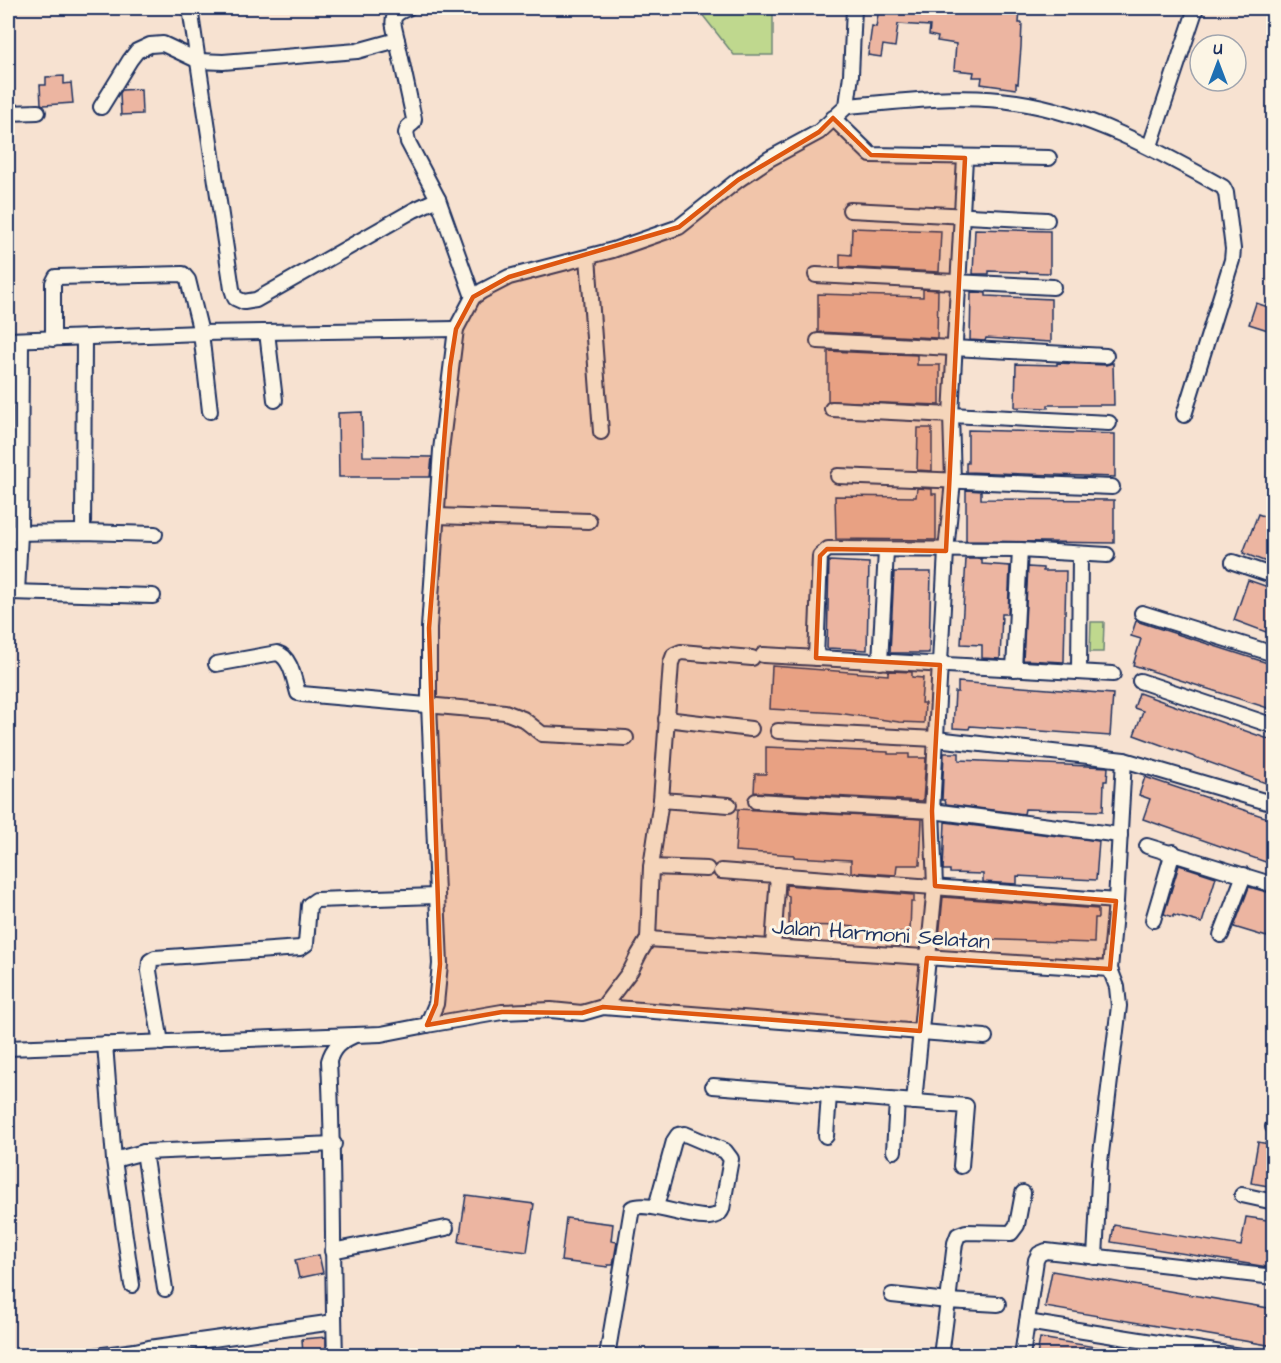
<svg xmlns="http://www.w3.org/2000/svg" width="1281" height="1363" font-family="'Architects Daughter',sans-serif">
<rect width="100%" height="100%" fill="#f7e2d1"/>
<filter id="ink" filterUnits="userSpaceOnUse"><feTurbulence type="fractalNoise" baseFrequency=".0167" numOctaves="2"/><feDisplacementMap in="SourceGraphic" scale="12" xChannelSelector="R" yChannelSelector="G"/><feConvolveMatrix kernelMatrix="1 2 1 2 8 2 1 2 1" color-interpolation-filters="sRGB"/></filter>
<g filter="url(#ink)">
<g fill="#bfd88e" stroke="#6d8476" stroke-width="1.5">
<path d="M697 8H773V55H734Z"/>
<path d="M1091 622H1104L1103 652H1090Z"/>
</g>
<g fill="#ecb5a1" stroke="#1b2f5e" stroke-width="1.5">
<path d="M879 8 1020 9 1019 23H1022L1021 47 1018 84 1016 83V89L981 84 982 77H973L974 72 954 70 956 44 937 41 938 37 929 35 930 26 898 24 895 47 883 45 881 57 868 55 872 26 876 27Z"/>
<path d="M64 76V84L71 83 73 103 44 105 41 104 40 85H46V77Z"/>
<path d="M141 89 142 114 121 115 120 93 122 90Z"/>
<path d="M852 228 941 231 939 272 840 267V254L851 255Z"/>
<path d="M975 229 1050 231V273L989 271V274H973Z"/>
<path d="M923 289 938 290 937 338 818 332V294L923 297Z"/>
<path d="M971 292 986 293V296L1051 299V342L986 338 985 341 970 340Z"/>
<path d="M1256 303 1274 309V322L1271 331 1249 324Z"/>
<path d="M828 351 917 355V365H940V405L828 401Z"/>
<path d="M1057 363 1106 365 1113 363 1114 405H1048V408L1015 407 1016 364 1057 365Z"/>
<path d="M362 412 363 456 432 457 430 477H339L338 413Z"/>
<path d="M918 428H932V471L917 470Z"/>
<path d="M968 430 1115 434V477L966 472V463H968Z"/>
<path d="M917 488 932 489V494H936V540L836 539 835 496 916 497Z"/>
<path d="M966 490 981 491V499L1114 500V543L966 541Z"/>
<path d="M1258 514 1274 520V565L1243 553Z"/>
<path d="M966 559H982V564L1010 566 1008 614H1002L1000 659 982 658V645L961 644Z"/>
<path d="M829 561 869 563 867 650 827 648Z"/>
<path d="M1028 567 1043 568V571H1066L1064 662 1023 660Z"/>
<path d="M894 572H931L929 653H890Z"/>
<path d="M1248 580 1274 589V635L1234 620Z"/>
<path d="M1136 621 1274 665V710L1133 665 1141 639 1131 636Z"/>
<path d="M772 666 888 675V671L912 672V677L923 678 921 703H925L924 723 899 722 838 713 770 709Z"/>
<path d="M958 682 1113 694 1110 736 970 726 969 729 953 728 955 692H958Z"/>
<path d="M1139 693 1274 741V786L1134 735 1143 711 1134 708Z"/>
<path d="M766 747 888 752V754H909V758H926L923 801 754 792 755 774H766Z"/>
<path d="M944 753H959V760L1108 767 1107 781H1104L1103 811 1025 809 1024 814 946 804 945 800H942Z"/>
<path d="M1145 777 1274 820V865L1143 819 1150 799 1139 795Z"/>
<path d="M738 809 922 819 920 865H897L896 875 851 872V860L794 857V855L735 851Z"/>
<path d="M945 822 1099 841 1096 880 1017 876V884L983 882V874L950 873V870H943Z"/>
<path d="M1179 865 1216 877 1202 923 1173 915V917L1164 914Z"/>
<path d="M786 885 914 895V902H911L910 933 854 931V927L845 926 789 925V896L786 895Z"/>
<path d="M1249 887 1274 894V917L1267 937 1234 927Z"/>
<path d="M943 897 1098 909V918H1095L1094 943 939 938Z"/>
<path d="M1258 1142 1274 1145V1187L1251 1183Z"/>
<path d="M466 1195 534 1204 527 1252 459 1242Z"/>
<path d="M1246 1217 1274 1221V1268L1111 1242 1114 1225 1241 1246Z"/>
<path d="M566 1218 613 1224 611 1241 617 1242 613 1265H608V1267L561 1261Z"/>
<path d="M319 1255 323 1273 299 1278 295 1260Z"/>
<path d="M1052 1271 1274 1309V1346L1045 1307Z"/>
<path d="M326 1337V1356H303L302 1339Z"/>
<path d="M1040 1338 1108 1349 1107 1356H1037Z"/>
</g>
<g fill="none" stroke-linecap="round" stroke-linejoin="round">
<g stroke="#1b2f5e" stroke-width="18">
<g id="street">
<path d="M190 8 232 289 235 298 244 302 256 300 414 210 438 199"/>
<path d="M397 40 414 119 413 123 408 127 406 133 408 142 438 199 473 297"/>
<path d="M847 106C902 102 961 93 1016 102 1091 113 1158 151 1223 187L1226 193 1233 249 1232 260 1184 415"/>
<path d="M101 107 130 60 137 51 150 45 163 44 199 61 223 62 357 51 397 40C393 21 388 16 408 8"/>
<path d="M8 113 38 112"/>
<path d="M833 118 871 155 1049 158"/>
<path d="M1150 146 1196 8"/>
<path d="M850 210 1047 220"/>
<path d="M588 257 601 432"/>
<path d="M816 275 1053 287"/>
<path d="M267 332 275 400"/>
<path d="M53 339V283L56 277 183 274 188 280 201 333 210 411"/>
<path d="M8 340 201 333 456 329"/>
<path d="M818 341 1106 356"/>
<path d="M832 409 1109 423"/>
<path d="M838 476 1112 487"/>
<path d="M437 516 589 521"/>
<path d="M83 532 84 338"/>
<path d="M8 533 83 532 155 534"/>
<path d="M1233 562 1274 576"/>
<path d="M10 592 153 596"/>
<path d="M17 592 20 534 21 340"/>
<path d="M1142 613 1274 654"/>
<path d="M763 655 1113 674"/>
<path d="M816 658 820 556 828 549 1020 550 1107 555"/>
<path d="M880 662 886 551"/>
<path d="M216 664 277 653C291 657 294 680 298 693L302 694 505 712 523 719 542 734 626 738"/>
<path d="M1014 669 1020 550"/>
<path d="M1079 672 1080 554"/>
<path d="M1140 681 1274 726"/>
<path d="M666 719 751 729"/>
<path d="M778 731 936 739 1124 760 1274 804"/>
<path d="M661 800 729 805"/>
<path d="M756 801 932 811 1120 835"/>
<path d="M1147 846 1274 885"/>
<path d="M651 867 707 869"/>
<path d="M721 871 1116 901"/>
<path d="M1153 920 1173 852"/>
<path d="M1221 935 1244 875"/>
<path d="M648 939 1110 969"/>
<path d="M773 946 778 875"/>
<path d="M603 1007 631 970 639 954 648 939 651 867 661 800 671 663 674 655 681 652 752 658"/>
<path d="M427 1025 502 1012 551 1010 582 1013 603 1007 985 1037"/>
<path d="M161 1043 149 971 150 961 155 958 300 948 306 944 309 905 316 900 436 896"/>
<path d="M105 1044 114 1160 132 1285"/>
<path d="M8 1048 381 1034 427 1025 436 1004 440 964 429 704V628L441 450 456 329 473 297 482 291 509 277 613 250 679 227 738 180 769 159 819 132 847 106 851 75 854 8"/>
<path d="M713 1086 966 1106 961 1166"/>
<path d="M914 1102 935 886 932 811 946 551 953 481 951 415 965 158"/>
<path d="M1273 1127H1274"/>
<path d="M826 1136 829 1095"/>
<path d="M894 1151 897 1101"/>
<path d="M144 1152 165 1289"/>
<path d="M114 1160 144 1152 334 1144"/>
<path d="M1242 1195 1274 1202"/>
<path d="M332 1251 446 1228"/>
<path d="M1095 1257 1100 1162 1119 1006 1117 987 1110 969 1116 901 1124 760"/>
<path d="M892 1295 948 1301 955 1243 958 1235 966 1232 1011 1233 1017 1225 1023 1193"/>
<path d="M1027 1322 1036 1260 1039 1254 1046 1251 1274 1277"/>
<path d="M95 1356 135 1351"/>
<path d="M135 1356V1351L149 1348 334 1322"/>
<path d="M335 1356C332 1257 334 1159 329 1061 333 1047 340 1042 353 1036"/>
<path d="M607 1356 632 1208C653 1198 713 1232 722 1209L731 1159 725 1151 685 1134 678 1135 674 1141 656 1207"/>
<path d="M941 1356 948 1301 998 1304"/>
<path d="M1022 1356 1027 1322 1240 1356"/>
</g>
</g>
<use href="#street" stroke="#fcf5e5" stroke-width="14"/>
</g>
</g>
<path fill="#de5710" fill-opacity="0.2" stroke="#de5710" stroke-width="4.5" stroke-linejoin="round" d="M833 118 871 155 965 158 946 551 827 549 820 556 816 658 940 665 932 811 935 886 1116 901 1110 969 927 958 920 1031 603 1007 582 1013 502 1012 427 1025 436 1004 440 964 429 628 450 367 456 329 473 297 509 277 679 227 738 180 819 132Z"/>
<g text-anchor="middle" stroke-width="6" stroke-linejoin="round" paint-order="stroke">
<g font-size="22" fill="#1b2f5e" stroke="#fcf5e5">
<text transform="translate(881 933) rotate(4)" y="8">Jalan Harmoni Selatan</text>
</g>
</g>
<rect width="1281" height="1363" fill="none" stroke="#fcf5e5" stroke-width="30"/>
<rect x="15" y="15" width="1251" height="1333" fill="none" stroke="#1b2f5e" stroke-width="2" filter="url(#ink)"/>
<g transform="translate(1218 63)"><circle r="28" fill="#fcf5e5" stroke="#a2a6af" stroke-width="1.5"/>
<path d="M0-4.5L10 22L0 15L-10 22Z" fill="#1f6fb2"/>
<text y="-9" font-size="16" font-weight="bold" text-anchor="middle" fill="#1b2f5e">U</text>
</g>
</svg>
